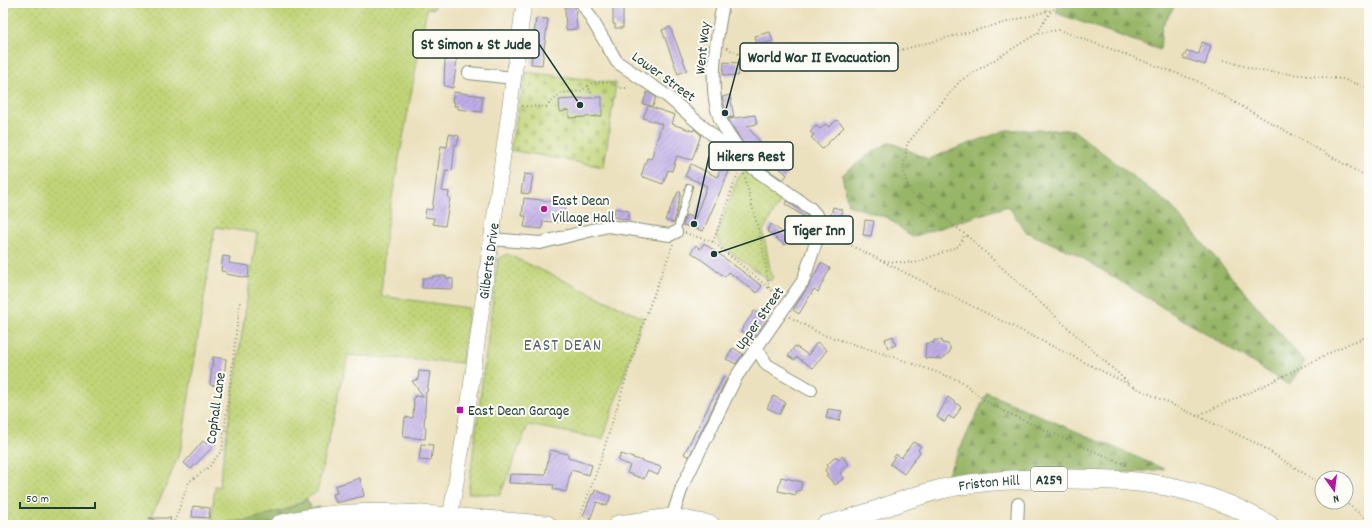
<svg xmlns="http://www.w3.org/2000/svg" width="1372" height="528" font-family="Dekko,sans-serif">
<defs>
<pattern id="grass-dots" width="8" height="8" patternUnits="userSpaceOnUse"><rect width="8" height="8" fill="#c1d478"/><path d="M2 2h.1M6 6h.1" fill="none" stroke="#a5b768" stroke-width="1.8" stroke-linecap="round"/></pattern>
<pattern id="forest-firs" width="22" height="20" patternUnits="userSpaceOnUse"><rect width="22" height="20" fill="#98b668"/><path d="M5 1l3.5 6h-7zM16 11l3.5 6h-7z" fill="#7b9556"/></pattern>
<pattern id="cemetery-stones" width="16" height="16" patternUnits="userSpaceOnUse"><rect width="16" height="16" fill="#c1d478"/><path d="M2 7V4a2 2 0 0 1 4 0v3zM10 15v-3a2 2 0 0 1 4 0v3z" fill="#a5b768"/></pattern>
<pattern id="building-hatch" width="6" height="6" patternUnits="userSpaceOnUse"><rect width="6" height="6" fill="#c0ade7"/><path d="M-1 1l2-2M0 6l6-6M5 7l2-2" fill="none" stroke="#9b8ebc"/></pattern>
</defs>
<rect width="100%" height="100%" fill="#fdfcf7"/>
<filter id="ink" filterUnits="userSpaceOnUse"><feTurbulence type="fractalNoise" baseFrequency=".025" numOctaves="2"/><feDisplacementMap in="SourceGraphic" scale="8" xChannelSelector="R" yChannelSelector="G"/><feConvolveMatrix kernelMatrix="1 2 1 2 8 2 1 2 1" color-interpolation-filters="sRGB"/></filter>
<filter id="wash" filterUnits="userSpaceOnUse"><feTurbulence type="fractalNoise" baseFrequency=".012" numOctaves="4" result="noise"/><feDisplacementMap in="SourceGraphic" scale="16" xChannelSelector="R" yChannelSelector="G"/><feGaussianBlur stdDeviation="0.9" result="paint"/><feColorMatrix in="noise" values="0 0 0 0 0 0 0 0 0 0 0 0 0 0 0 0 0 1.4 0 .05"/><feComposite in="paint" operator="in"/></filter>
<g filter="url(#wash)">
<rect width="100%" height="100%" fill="#ece1be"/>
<g fill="url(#grass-dots)" stroke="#708856">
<path d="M3 3H435L434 9 427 8 386 230 381 296 469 308 462 363 348 355 317 492 288 509 249 520 211 524 215 486 219 487 257 233 215 227 181 448C171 474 161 501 145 525H3Z"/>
<path d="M748 171 784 195 763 231 771 275 773 277 770 281 720 245 716 236 738 178 743 172Z"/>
<path d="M507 254 643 318 603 439 528 425 500 495 468 493 498 259Z"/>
</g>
<g fill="url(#forest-firs)" stroke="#5c7a4e">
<path d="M1071 3H1181L1176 4 1162 26 1160 50 1056 13 1058 7Z"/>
<path d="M1006 130H1073L1170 205 1305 362 1289 385 1076 254 1026 232 1008 206 912 237 888 218 848 205 842 175 870 154 890 142 928 159Z"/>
<path d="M987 393 1164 469 1125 473 944 481Z"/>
<path d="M307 499 311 509 319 507 320 509 268 525H211L249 520 288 509Z"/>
</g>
<path fill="url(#cemetery-stones)" stroke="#708856" d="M526 72 616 83 604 167 510 150Z"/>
<g id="blocks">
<g fill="url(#building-hatch)">
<path d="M613 5H623V28H615V24H613Z"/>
<path d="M575 6 577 29 566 30 565 7Z"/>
<path d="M536 18 548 19 542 65 531 64Z"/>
<path d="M670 27 687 70 678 74 662 30Z"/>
<path d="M770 32 773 41 757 45 755 36Z"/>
<path d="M1202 42 1211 46 1205 65 1183 58 1187 51 1199 54Z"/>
<path d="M448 58 457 59 453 88 445 86 444 83 445 60H448Z"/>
<path d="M724 62 739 63 738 76 723 75Z"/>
<path d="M454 92 483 96 481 112 458 109V106H454L455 102H452Z"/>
<path d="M647 92 656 97 653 106 643 104Z"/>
<path d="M730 95 734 117 728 118 722 97Z"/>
<path d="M602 97V116L569 118V110L560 112 559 100Z"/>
<path d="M648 106 675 115 672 124 693 131 694 129 701 135 692 160 677 156 672 171 668 170 663 184 641 176 647 158 651 159 662 124 643 118Z"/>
<path d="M755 115 757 124 747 126 761 143 757 146 787 175 783 180 761 165 748 152 730 122 729 119Z"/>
<path d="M837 120 844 127 822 149 811 137 814 135 810 132 816 126 820 129 826 124 829 127Z"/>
<path d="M449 134 459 136 457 145 455 144 452 171 446 170 442 191 449 192 448 198H450L445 226 433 224 434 218 425 217 426 209 432 210 441 146 447 147Z"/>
<path d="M719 150 733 162 703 231 683 225 686 215 695 218 707 186 685 176 691 164 717 177 725 158 717 152Z"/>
<path d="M524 174 533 175 530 194 521 193Z"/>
<path d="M678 192H681L674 223 665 220Z"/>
<path d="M524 198 565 203 563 223 543 221 542 229 524 227 526 216H522Z"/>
<path d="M787 201 805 214 812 222 785 204Z"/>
<path d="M833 207 843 210 838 225 829 222Z"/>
<path d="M615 208 629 211 628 220 614 217Z"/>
<path d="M865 220 874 221 871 236 863 235Z"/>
<path d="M771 224 790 238 785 245 767 231Z"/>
<path d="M704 243 762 286 757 293 729 272 725 277 691 252 696 245 700 249Z"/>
<path d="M223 256 230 257 229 263 249 266 248 278 226 274V272L221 271Z"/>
<path d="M821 263 830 268 818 292 814 289 799 314 793 310 809 285Z"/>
<path d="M433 276H446V278L453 279V289L422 288 423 278H433Z"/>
<path d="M754 311 767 319 754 338 741 331Z"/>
<path d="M893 336 896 345 888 348 885 339Z"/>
<path d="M934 340H942V343L948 344 950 347V352L942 359 925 358 926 343H934Z"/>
<path d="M817 342 827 350 813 368 797 357 795 360 788 356 795 346 808 355Z"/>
<path d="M733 348 743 354 736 364 726 359Z"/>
<path d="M213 357 226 359 223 386 210 385Z"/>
<path d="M419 371 430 372 427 392H426L424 427H426L425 439 403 437 405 417 413 418 414 396 424 397 412 381 418 379Z"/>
<path d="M724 376 727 378 689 457 684 454Z"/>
<path d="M773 396 785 402 780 414 767 408Z"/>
<path d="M948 397 961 407 954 419 948 416 945 422 937 417Z"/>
<path d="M828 409 842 411 839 421 826 418Z"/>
<path d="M210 439 216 444 191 469 184 463 203 441 206 444Z"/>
<path d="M913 442 921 446 918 450 920 452 904 474 890 464 896 454 901 458Z"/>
<path d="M421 444 433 445 431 461 419 460Z"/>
<path d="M550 450 568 454V458L592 465 589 475 571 470 566 492 553 489 554 485 509 483 510 474 545 475Z"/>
<path d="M621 454 661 467 658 475 647 471 644 479 627 473 630 465 618 461Z"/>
<path d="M836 456 839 460 842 456 849 465 840 473 844 478 835 485 826 475 828 474 825 470 828 466 827 465Z"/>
<path d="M781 477 802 482 800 491 797 490 796 495 778 491Z"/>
<path d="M360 478 364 496 336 503 333 494 337 493 335 486Z"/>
<path d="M595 490 611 496 607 506 597 502 590 519 583 516 592 494H594Z"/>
<path d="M193 506 210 508 209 518 192 517Z"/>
<path d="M149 518H171L168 525Z"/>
</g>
</g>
</g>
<g filter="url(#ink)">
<use href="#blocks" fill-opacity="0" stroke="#868f79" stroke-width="1"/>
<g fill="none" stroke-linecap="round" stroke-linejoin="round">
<g stroke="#868f79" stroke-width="8">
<path id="service" d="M676 232 689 187"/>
</g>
<g stroke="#868f79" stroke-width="14">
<g id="minor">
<path d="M582 3 617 62 667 96 743 161 810 208 818 217 821 223 820 230 803 281 736 377 682 487 672 518"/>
<path d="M723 3C717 37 707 86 720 119 725 131 734 142 741 152"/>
<path d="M469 73 513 78"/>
<path d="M491 239 540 243 608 226 670 235 676 232"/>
<path d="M757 349 767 365 811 390"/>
<path d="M1017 525 1018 504"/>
</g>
</g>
<g stroke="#868f79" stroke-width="16">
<g id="tertiary">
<path id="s1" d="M450 518 466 423 524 3"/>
</g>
</g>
<g stroke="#868f79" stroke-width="20">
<g id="primary">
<path d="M279 525C364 501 460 520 547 525"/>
<path d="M618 525 672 518 710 525"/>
<path id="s2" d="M826 525C866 517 903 498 942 489 981 480 1019 479 1059 479 1138 478 1199 484 1269 525"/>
</g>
</g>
<g stroke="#868f79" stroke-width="2" stroke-dasharray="1 3" stroke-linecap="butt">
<path d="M1042 3 1047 11"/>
<path d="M1038 33C1045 20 1050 8 1064 3"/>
<path d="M727 48 755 62 807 65 882 55 1052 10"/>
<path d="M1224 60 1260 71 1342 79 1369 88"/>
<path d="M588 86 593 82 612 83 620 88H628"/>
<path d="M522 106 546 107 561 93 581 91 588 86 592 94"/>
<path d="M744 174 762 244 769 288 779 296"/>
<path d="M685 233 713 242 769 288"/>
<path d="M830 235 1130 385"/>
<path d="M713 242 739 170"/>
<path d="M880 261 915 263 959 246 965 234"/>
<path d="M790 317 821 334 891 356 961 381 984 400 1009 414 1128 466"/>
<path d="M1133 387 965 234 911 193 903 172 907 144 960 81 1038 33 1059 30 1195 80 1369 178"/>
<path d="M1134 387 1258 444 1322 485"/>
<path d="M1196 416 1255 390 1350 343 1369 336"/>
<path d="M1345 502 1369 521"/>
<path d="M173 525 189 482 209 467 222 450 240 302"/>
<path d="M577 525 598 468 645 318 673 244"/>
</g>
<use href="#service" stroke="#fff" stroke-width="6"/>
<use href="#minor" stroke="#fff" stroke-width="12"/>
<use href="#tertiary" stroke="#fff" stroke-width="15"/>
<use href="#primary" stroke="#fff" stroke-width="19"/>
</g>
</g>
<g fill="#b5179e" stroke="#fdfcf7" stroke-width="1.5">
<circle cx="544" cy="209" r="4"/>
<rect x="456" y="406" width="8" height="8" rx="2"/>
</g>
<g text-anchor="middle" stroke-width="4" stroke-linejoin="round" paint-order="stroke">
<rect fill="#fdfcf7" stroke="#62766e" stroke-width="1" x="1031" y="467" width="36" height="24" rx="3"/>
<g font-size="14" font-weight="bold" fill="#1f3d34">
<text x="1049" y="484">A259</text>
</g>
<g font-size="15" fill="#1f3d34" stroke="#fdfcf7">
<text transform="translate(702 48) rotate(-84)" y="5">Went Way</text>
<text transform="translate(664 76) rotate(36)" y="5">Lower Street</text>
<text dy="5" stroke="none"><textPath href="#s1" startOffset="260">Gilberts Drive</textPath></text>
<text transform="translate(759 318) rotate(-55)" y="5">Upper Street</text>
<text transform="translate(215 408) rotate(-82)" y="5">Cophall Lane</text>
<text dy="5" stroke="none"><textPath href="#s2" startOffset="169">Friston Hill</textPath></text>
</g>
<g font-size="15" fill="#1f3d34" stroke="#fdfcf7" text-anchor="start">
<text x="552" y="205">East Dean<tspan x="552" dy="17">Village Hall</tspan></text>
<text x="468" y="415">East Dean Garage</text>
</g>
<g font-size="17" letter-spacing="1" fill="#576473" stroke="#fdfcf7">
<text x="563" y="350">EAST DEAN</text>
</g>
</g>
<path fill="none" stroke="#1f3d34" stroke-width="1.5" d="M580 105L539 44M725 113L740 57M694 224L709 156M714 254L785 230"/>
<g fill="#1f3d34" stroke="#fdfcf7" stroke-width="1.5">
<circle cx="580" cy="105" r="4"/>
<circle cx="725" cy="113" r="4"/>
<circle cx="694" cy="224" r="4"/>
<circle cx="714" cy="254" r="4"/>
</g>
<g fill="#fdfcf7" stroke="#1f3d34" stroke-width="1.5">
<rect x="413" y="30" width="126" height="28" rx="4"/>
<rect x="740" y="43" width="158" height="28" rx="4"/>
<rect x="709" y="142" width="84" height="28" rx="4"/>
<rect x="785" y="216" width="68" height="28" rx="4"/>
</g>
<g font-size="16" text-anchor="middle" font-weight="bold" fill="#1f3d34">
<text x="476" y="49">St Simon &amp; St Jude</text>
<text x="819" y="62">World War II Evacuation</text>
<text x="751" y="161">Hikers Rest</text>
<text x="819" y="235">Tiger Inn</text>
</g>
<rect width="1372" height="528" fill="none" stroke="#fdfcf7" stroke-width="16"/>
<g transform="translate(1334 490) rotate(166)"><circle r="19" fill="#fdfcf7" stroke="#a4b0a9"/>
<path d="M0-3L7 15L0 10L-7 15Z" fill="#b5179e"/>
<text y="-6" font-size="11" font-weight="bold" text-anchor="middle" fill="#1f3d34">N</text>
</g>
<path d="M20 502v6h75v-6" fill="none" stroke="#1f3d34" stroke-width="2"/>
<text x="26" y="502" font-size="12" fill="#1f3d34" stroke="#fdfcf7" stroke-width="3" paint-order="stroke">50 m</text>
</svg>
